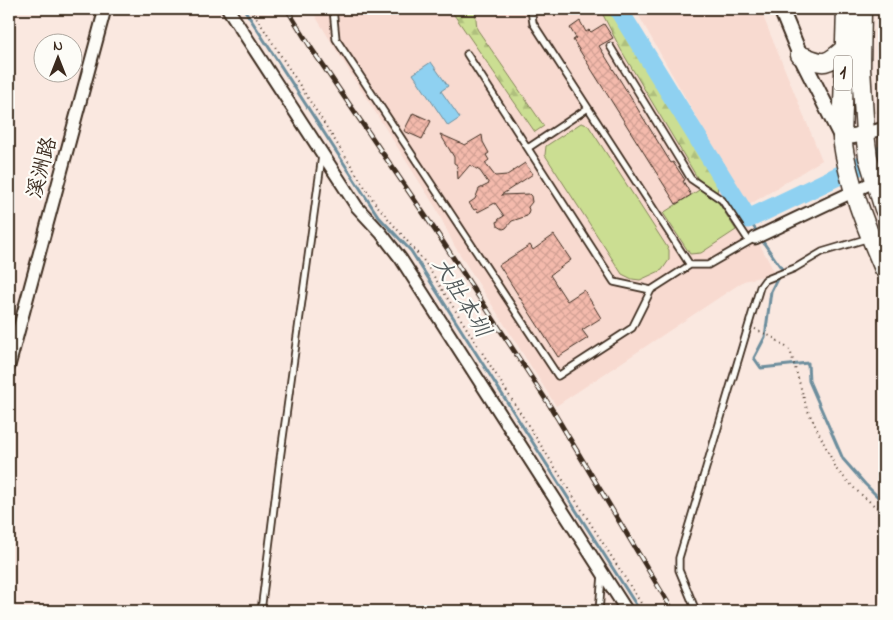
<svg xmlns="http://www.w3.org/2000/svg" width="893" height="620" viewBox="0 0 893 620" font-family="'Indie Flower','LXGW WenKai TC',sans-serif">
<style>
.built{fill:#f8dad0}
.forest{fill:url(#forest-firs);stroke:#838458}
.garden{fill:#cbde92;stroke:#838458}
.water{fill:#8fd1f1;stroke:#6d8e9d}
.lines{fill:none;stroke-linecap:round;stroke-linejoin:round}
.stream{stroke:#6d8e9d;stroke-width:3}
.river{stroke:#8fd1f1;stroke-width:19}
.building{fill:url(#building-cross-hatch);stroke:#3b2a1e}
.service-casing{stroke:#3b2a1e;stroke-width:9}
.minor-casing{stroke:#3b2a1e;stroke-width:15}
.tertiary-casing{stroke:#3b2a1e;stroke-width:18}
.primary-casing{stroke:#3b2a1e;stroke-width:21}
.path{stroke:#3b2a1e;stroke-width:2;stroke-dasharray:1 4;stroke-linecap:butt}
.service{stroke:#fdfcf7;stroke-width:5.5}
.minor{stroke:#fdfcf7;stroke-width:11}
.tertiary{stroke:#fdfcf7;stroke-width:14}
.primary{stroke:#fdfcf7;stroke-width:18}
.rail-casing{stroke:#3b2a1e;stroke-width:5}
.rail{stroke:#fdfcf7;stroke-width:3;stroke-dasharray:9;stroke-linecap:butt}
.labels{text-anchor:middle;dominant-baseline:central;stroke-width:4.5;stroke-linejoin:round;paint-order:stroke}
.shield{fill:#fdfcf7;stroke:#75695f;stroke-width:1}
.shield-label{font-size:20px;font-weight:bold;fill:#3b2a1e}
.street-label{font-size:21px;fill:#3b2a1e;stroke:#fdfcf7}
.water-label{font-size:22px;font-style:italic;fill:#545c5d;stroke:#fdfcf7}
</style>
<defs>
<pattern id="forest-firs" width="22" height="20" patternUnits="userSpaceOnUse" patternTransform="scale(1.25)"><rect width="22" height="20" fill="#cbde92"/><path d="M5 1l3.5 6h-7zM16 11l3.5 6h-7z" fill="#afbf7d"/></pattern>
<pattern id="building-cross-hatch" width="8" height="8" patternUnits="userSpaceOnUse" patternTransform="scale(1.25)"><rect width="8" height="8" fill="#f4baac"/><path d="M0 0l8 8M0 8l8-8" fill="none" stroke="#d2a094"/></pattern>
</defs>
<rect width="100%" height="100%" fill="#fae8e0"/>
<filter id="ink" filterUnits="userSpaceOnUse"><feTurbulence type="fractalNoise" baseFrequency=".02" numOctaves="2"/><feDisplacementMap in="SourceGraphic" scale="10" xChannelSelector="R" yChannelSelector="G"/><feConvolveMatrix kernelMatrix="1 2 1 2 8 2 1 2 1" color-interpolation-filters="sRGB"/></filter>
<g filter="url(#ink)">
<path class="built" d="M311,9h298l151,236 15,28 -31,8 -188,125 -102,-161 -18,-37 -85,-134z
M635,9h125l62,151 -73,45 -13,-18z"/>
<path class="forest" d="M450,9h25l2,20 67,97 -9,6z
M600,9h19l101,160 -3,24 -19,-14 -77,-129z"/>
<path class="garden" d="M581,123l7,2 81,125v10l-7,10 -22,10 -8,-1 -10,-5 -77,-119 1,-9z
M707,185l29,45 -35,23 -11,1 -27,-41z"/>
<path class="water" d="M431,62l17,24 -7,5 19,27 -12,8 -35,-52z"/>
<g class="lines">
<path class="stream" d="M244,9l134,207 33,35 229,360
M748,219l10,14
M761,239l21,30 -11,22 -6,46 -11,21 7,10 47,-5 1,18 34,78 22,25 19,19"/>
<path class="river" d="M618,9l130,210 136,-65"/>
</g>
<path class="building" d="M580,21l6,11 3,-2 2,2 13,-8 9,14 -14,8 72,117 2,-1 12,18 -2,1 8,14 -15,9 -103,-164 3,-2 -6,-10z
M413,113l18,8 -9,18 -18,-8z
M440,134l25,11 17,-10 1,7 6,11 -3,2 3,5 -4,3 10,13 12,-1 18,-12 8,11 -32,21 28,-1 2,2 1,6 -4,5 1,3 -2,6 -15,5 -6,7 -3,1 -5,-3 -1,-4 2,-3 5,-3 -9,-13 -17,9 -2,-3 -2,1 -5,-7 6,-4 4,-10 10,-5 -9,-13 -10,-6 -12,14 -1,-14 -3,-2v-6z
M554,235l17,25 -21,15 17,26 17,-11 17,28 -19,12 6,8 -30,19 -59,-92 31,-20 3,5z"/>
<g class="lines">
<g class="service-casing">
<path id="service" d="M333,9l3,30 222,337 74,-48 19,-38
M531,9l2,14 157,242
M610,46l81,133 31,21 27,41
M467,54l147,228 37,8 39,-25h18l47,-27
M528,148l60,-40
M261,611l19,-152 42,-303
M599,611l3,-36
M696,611l-17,-41v-12l81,-271 5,-7 30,-12 27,-16 47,-14"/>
</g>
<g class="minor-casing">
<path id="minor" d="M228,9l129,198 24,26 20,26 226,352
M865,134l19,-6
M755,238l129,-61
M9,366l96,-357"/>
</g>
<g class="tertiary-casing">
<path id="tertiary" d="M781,9l19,46 42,83 23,-4"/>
</g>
<g class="primary-casing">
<path id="primary" d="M846,9l-4,129c6,46 24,89 42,131
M862,9l-1,59 4,66 3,23 16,52
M800,55c24,9 24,12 44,-6"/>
</g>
<path class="path" d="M251,9l124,194 49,58 222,350
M755,329l19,9 16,12 17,59 30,61 19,20 28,24"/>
<use href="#service" class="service"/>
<use href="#minor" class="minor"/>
<use href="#tertiary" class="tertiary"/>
<use href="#primary" class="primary"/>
<g class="rail-casing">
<path id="rail" d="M287,9l26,42 126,185 111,170 123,205"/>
</g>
<use href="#rail" class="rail"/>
</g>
</g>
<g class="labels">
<rect class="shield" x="834" y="55.5" width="18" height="35" rx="4"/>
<g class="shield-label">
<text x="843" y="73">1</text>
</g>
<g class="street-label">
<text transform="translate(43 168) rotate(-75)">溪洲路</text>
</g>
<g class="water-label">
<text transform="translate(460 298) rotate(58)">大肚本圳</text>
</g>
</g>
<rect width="893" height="620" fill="none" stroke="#fdfcf7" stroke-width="30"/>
<rect x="15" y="15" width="863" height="590" fill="none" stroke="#3b2a1e" stroke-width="2" filter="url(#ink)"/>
<g transform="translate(58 58)"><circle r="24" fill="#fdfcf7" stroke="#afa8a0"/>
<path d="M0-4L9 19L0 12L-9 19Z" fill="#3b2a1e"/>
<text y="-8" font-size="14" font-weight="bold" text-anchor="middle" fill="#3b2a1e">N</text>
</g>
</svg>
